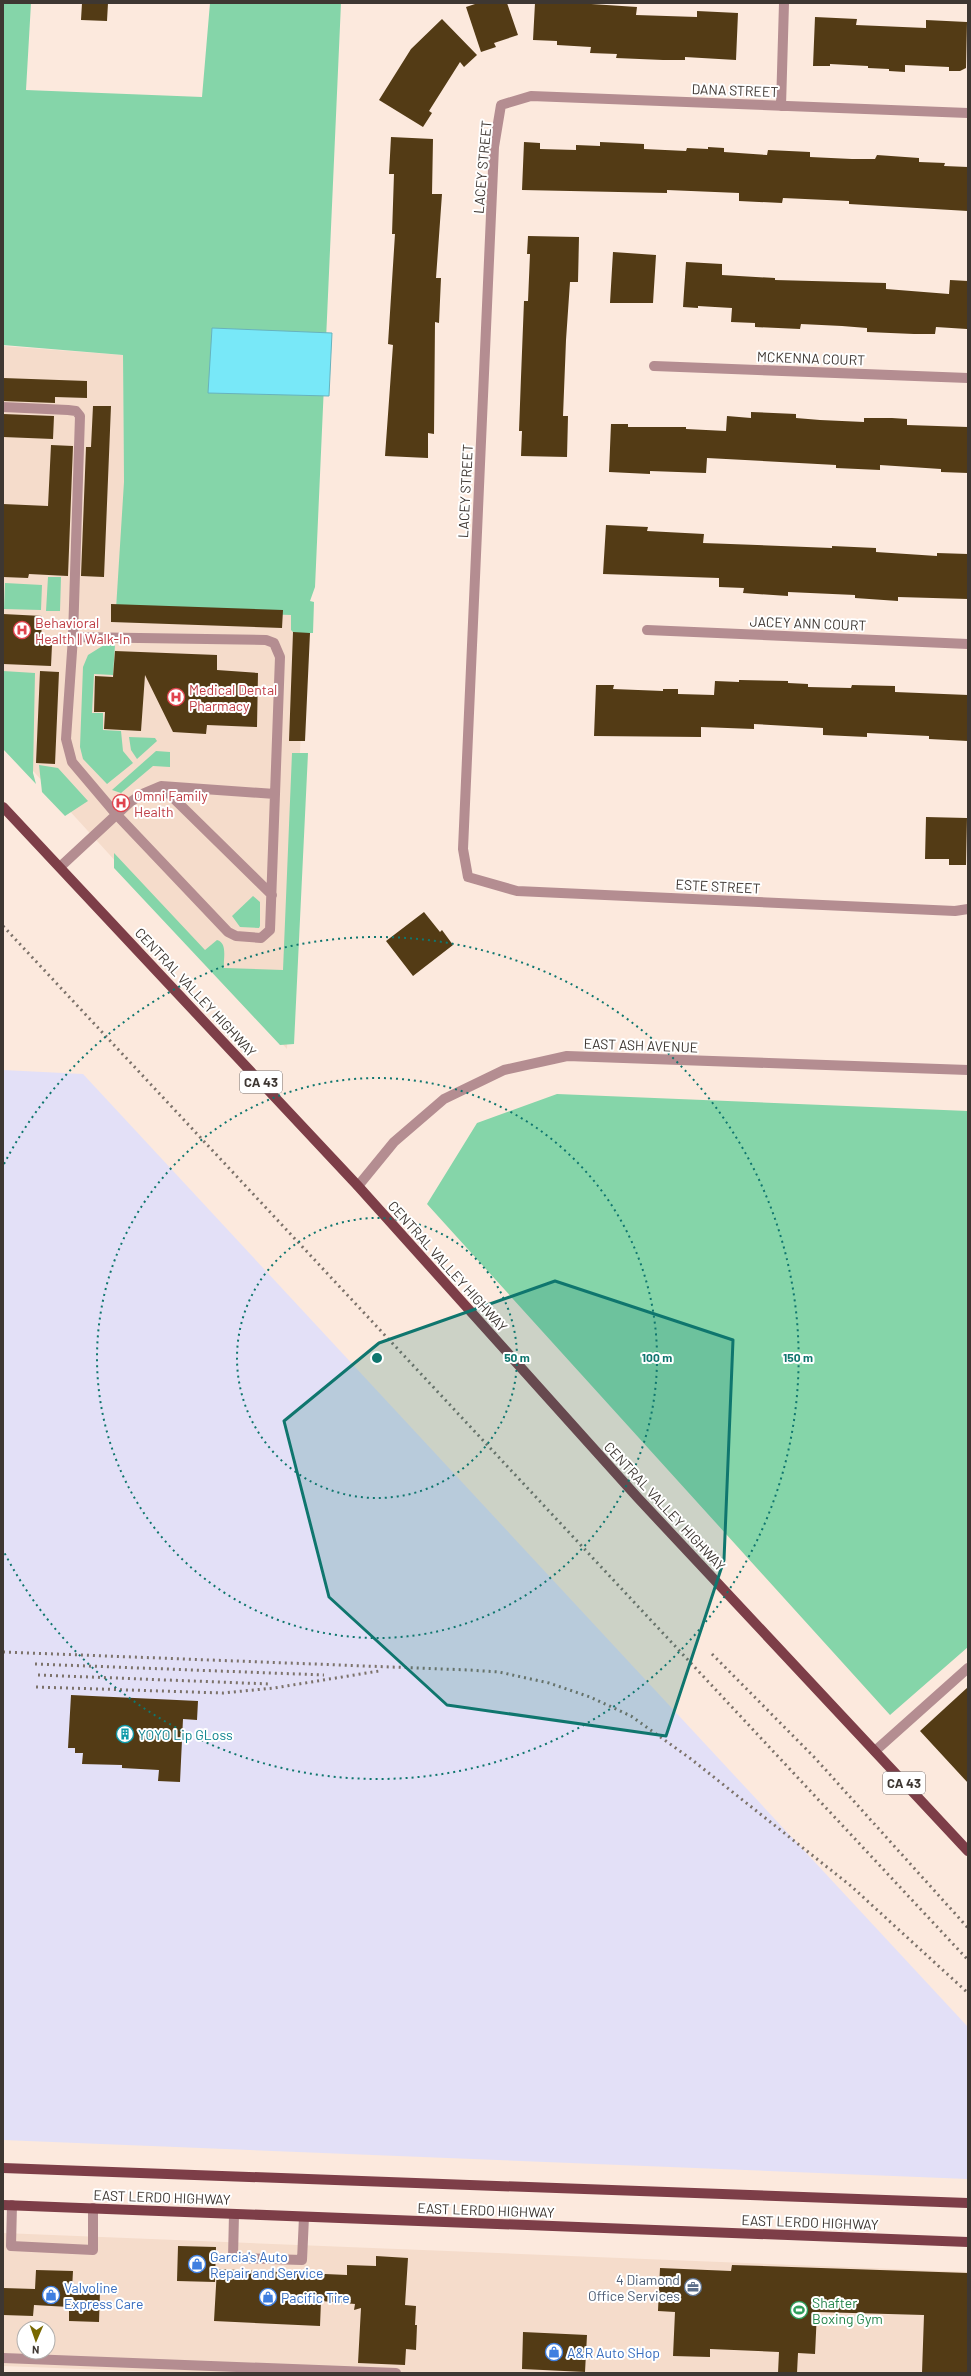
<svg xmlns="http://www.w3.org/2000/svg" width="971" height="2376" viewBox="0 0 971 2376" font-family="Barlow,sans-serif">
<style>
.built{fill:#f5dccb;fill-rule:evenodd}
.industrial{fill:#e3e0f7}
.green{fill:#85d5a9}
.water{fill:#78e8f8;stroke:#67b3bd}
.building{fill:#533b15}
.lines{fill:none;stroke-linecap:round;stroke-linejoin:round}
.minor{stroke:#b48d91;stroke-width:10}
.major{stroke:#7d3e48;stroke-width:10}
.rail{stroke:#7c726a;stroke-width:3;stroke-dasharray:2 4;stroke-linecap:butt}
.marked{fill:#0f766e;fill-opacity:0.2;stroke:#0f766e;stroke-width:3;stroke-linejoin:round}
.ring{fill:none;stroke:#0f766e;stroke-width:2;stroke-dasharray:2 4}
.labels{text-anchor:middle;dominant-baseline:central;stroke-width:4;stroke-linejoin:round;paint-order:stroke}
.shield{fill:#fff;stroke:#787370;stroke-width:1}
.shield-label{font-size:13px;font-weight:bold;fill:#3e3732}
.street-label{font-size:14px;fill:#3e3732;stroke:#fff}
.health-label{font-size:14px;fill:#be3a42;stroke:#fff;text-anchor:start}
.culture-label{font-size:14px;fill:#0d838f;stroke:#fff;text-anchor:start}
.shop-label{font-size:14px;fill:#366cbe;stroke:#fff;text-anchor:start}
.service-label{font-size:14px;fill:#4e5e75;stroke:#fff;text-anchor:end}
.leisure-label{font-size:14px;fill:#27864d;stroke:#fff;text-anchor:start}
.centre{fill:#0f766e;stroke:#fff;stroke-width:2}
.ring-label{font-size:12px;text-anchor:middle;font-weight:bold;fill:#0f766e;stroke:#fff;stroke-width:4;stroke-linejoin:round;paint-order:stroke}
</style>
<rect width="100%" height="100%" fill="#fce9dd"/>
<path class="built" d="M3,346l120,9 1,127 182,134 -19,433 -284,-311z
M3,2233l965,39v101h-781l-184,-7zM24,2328h24v24h-24z"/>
<path class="industrial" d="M3,1070l80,4 885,953v152l-965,-39z"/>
<path class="green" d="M3,3h28l-5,87 176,7 8,-94h131l-26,584 -5,14 4,1 -1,31h-19l-3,-3v-15l-175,-6 8,-127 -1,-127 -120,-10z
M48,577h13l-1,34h-14z
M5,583l37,2 -1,25 -37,-1z
M104,645h11l-2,30 -19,-1 -2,39h11v17l18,1 2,20 10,12 -26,21 -24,-25 -3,-12 3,-80 5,-12z
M3,671l32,2 -2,100 3,11 -33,-35z
M129,737l26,1 2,3 -20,18 -6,-9z
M156,751l14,1v15l-17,-1 -32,27 -9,-3z
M292,753h16l-14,291 -14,1 -166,-177v-15l91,97 12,-10c11,3 6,19 7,28l59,2z
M39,765l19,3 30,33 -23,15 -23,-24z
M253,896l7,6v24l-1,2 -19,-1 -8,-11z
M557,1094l411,17v536l-78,68 -463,-511 50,-81z"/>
<path class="water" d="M212,328l120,5 -3,63 -121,-3z"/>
<path class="building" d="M82,3h26l-1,18 -26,-1z
M478,3h29l11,32 -24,8 2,4 -15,5 -15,-45z
M535,3h41l61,4 -1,8 61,2v-6l41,2 -2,47 -51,-3v3h-22l-47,-2 1,-4 -27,-1 1,-6 -34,-2v-4l-24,-1z
M815,17l42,2 -1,6 70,3v-8l41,2 -1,46 -6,3h-11v-4l-44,-2v7l-16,-1v-2l-21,-1v-2l-38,-2v2h-17z
M442,19l35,36 -13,12 -4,-5 -31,49 3,2 -9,14 -44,-27 32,-51z
M391,137l42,2 -1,55h10l-6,84h5l-2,45 -4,-1 -1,112 -6,-1v25l-43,-2 8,-111 -5,-1 7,-110h-3l2,-60h-5z
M524,142l16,1v6l36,1v-5l24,1v-4l44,2v5l42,2 1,-3 21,1v-2l16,1v4l43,3 1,-5 42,2v5l42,2h23l2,-4 42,3v4l26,1 -1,3 24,1v44l-119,-7v-3l-66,-3 -1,5 -43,-2v-8l-72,-3v3l-145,-3z
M528,236l51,1 -1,45h-8l-4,58 -3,76h5l-1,41 -46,-1 1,-25h-3l2,-54 3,-76h4l2,-47h-3z
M613,252l43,3 -3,48h-43z
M686,262l36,2v11l53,3v2l111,3v6l63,5 1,-14 18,1v45l-1,3 -31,-2 -1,7h-21l-47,-2v-4l-25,-2 -41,-2 -1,5 -45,-2v-4l-24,-1 1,-14 -34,-2v2l-15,-1z
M3,378l84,3v17l-32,-1v6l-52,-2z
M93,406h18l-7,171 -23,-1 5,-129h5z
M751,412l45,2v4l24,2 44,2v-4h28l15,1v6l61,2v46l-27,-1v-3l-61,-4v5l-44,-2v-3l-129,-7 -1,15 -56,-2v3l-41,-2 2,-48h17v3h58v2l40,2 1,-15 24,2z
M3,414l51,2 -1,23 -50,-2z
M51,445l22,1 -5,130 -39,-2 -1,4 -25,-1v-73l45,2z
M606,525l42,2 -1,4 57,3 -1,9 129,5v-2l44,2v4l61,4v-3l31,1v45l-70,-2v4l-43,-3v-3l-67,-3v4l-45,-3 1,-5 -25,-1v-9l-116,-4z
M111,604l172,6 -1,18 -171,-6z
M3,614l39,2 -1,29h11l-1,21 -48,-2z
M293,632l17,1 -5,108h-16z
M115,651l102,4v15l41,3 -1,54 -50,-2 -1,9 -33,-2 -28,-57 -4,56 -37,-2 1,-17h-11l1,-36 18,1z
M40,671l19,1 -4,92 -19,-1z
M739,680l49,1v2l20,1v3l43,1 1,-3 43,1v6l73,3v46l-39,-2v-3l-62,-3v4l-44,-2v-7l-69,-4v5l-53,-2v10l-107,-1 2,-51h18l-1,4 50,2v-2h15v5l36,1 1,-14 24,1z
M926,817l41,1 -1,47h-17v-6h-24z
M424,912l16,20 2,-2 11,15 -40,31 -27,-35z
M968,1687v96l-48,-52z
M71,1695l127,6 -1,19 -14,-1 -3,63 -22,-1 1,-11 -37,-2v-3l-40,-1 1,-11h-8v-5h-7z
M178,2246l38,1 -1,35 -38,-1z
M376,2256l32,2 -3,47 11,1 -1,19h2l-1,25 -10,-1 -1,16 -47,-2 3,-55 -7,2 1,-6 -34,-3 -1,25 -106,-5 3,-52 130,6v-10l29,1z
M732,2265l236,8v100h-46l2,-58 -107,-3 -2,42 -17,-1 -1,20h-19l1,-21 -69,-3v8l-37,-1 2,-44 -17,-1 2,-43 71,3z
M36,2270l37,1 -1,19 28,1 -1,31 -30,-1v-14l-35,-2 -1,11 -30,-1v-27l32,1z
M523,2332l64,3 -2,37 -63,-3z"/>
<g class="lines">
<path class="minor" d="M781,106l3,-103
M968,113l-437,-17 -30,9 -7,42 -31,702 5,28 49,14 438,20 13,-2
M654,366l314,12
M3,407l65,3 8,1 4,5 -7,221 193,3 8,3 6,14 -5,137 -114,-8 -19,8 -13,9 -69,64
M647,630l321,14
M73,637l-7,102 6,23 44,52 112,118 8,4 25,2 9,-8 5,-136
M161,786l111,109
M358,1186l36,-44 50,-43 60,-29 63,-14 401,14
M875,1751l93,-83
M12,2205l-1,41 82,4v-42
M234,2214l-1,44 69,2 2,-43
M3,2358l393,15"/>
<path class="major" d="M3,807l355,379 280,312 330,353
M3,2168l965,35
M3,2205l965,37"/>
<path class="rail" d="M3,926l965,1034
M3,1652l466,18 30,2 50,11 41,14 41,19 60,43 160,127 117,107
M712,1654l103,104 153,170
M35,1664l289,11
M38,1675l232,9
M36,1687l187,6 51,-5 105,-17"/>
</g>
<path class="marked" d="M555,1281l178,59 -9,220 -58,176 -219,-31 -118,-108 -45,-176 95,-78z"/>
<g class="ring">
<circle cx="377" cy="1358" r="140"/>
<circle cx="377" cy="1358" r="280"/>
<path d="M4 1164A421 421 0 1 1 4 1552"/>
</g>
<defs>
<g id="hospital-ring" transform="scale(0.9)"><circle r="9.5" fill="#fff" stroke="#e0444e" stroke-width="1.5"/><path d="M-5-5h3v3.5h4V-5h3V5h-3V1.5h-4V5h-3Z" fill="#e0444e"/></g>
<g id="building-ring" transform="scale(0.9)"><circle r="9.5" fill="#fff" stroke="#0f9aa8" stroke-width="1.5"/><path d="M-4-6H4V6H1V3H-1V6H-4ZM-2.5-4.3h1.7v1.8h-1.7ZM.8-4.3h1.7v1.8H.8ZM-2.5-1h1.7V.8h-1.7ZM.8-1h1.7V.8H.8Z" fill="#0f9aa8"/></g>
<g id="shop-ring" transform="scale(0.9)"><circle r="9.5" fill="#fff" stroke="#3f7fe0" stroke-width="1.5"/><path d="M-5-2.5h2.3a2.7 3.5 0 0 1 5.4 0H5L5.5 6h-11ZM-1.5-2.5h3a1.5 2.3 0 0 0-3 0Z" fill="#3f7fe0"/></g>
<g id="office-ring" transform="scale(0.9)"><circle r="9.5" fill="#fff" stroke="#5c6f8a" stroke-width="1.5"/><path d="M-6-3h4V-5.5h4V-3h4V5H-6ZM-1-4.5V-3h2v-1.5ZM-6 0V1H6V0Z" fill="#5c6f8a"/></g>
<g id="stadium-ring" transform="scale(0.9)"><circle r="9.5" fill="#fff" stroke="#2e9e5b" stroke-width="1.5"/><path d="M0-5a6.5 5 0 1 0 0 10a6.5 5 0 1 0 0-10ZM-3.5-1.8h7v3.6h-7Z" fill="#2e9e5b"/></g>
</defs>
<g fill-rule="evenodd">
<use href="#hospital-ring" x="22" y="630"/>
<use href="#hospital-ring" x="176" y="697"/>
<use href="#hospital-ring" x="121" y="803"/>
<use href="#building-ring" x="125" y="1734"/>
<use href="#shop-ring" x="197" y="2264"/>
<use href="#office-ring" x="693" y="2287"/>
<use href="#shop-ring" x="51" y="2295"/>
<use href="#shop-ring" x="268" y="2297"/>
<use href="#stadium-ring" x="799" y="2310"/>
<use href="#shop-ring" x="554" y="2352"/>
</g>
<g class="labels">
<g class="shield">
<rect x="240" y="1071" width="42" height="22" rx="3"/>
<rect x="883" y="1772" width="42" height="22" rx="3"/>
</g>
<g class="shield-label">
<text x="261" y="1082">CA 43</text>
<text x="904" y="1783">CA 43</text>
</g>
<g class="street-label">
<text transform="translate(735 90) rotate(2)">DANA STREET</text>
<text transform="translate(482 167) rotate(-85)">LACEY STREET</text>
<text transform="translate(811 358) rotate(2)">MCKENNA COURT</text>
<text transform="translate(465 491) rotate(-87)">LACEY STREET</text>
<text transform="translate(808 623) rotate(2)">JACEY ANN COURT</text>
<text transform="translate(718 886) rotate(3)">ESTE STREET</text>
<text transform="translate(196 992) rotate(47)">CENTRAL VALLEY HIGHWAY</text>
<text transform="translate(641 1045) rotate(2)">EAST ASH AVENUE</text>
<text transform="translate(448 1266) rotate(48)">CENTRAL VALLEY HIGHWAY</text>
<text transform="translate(665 1506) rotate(47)">CENTRAL VALLEY HIGHWAY</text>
<text transform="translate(162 2197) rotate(2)">EAST LERDO HIGHWAY</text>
<text transform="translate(486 2210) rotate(2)">EAST LERDO HIGHWAY</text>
<text transform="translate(810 2222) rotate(2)">EAST LERDO HIGHWAY</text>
</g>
<g class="health-label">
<text x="35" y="622">Behavioral<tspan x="35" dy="16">Health || Walk-In</tspan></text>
<text x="189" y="689">Medical Dental<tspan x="189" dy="16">Pharmacy</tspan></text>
<text x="134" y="795">Omni Family<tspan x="134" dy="16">Health</tspan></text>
</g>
<g class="culture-label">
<text x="138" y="1734">YOYO Lip GLoss</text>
</g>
<g class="shop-label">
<text x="210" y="2256">Garcia's Auto<tspan x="210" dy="16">Repair and Service</tspan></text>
<text x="64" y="2287">Valvoline<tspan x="64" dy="16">Express Care</tspan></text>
<text x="281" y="2297">Pacific Tire</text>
<text x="567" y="2352">A&amp;R Auto SHop</text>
</g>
<g class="service-label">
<text x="680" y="2279">4 Diamond<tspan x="680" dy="16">Office Services</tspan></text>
</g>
<g class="leisure-label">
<text x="812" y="2302">Shafter<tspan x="812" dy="16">Boxing Gym</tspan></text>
</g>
</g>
<circle cx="377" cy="1358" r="6" class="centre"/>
<g class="ring-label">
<text x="517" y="1362">50 m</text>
<text x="657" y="1362">100 m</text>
<text x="798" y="1362">150 m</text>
</g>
<rect width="971" height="2376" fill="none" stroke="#3e3732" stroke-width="8"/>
<g transform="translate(36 2340) rotate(182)"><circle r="19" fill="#ffffff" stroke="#b2afad"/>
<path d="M0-3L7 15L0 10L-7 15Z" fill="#786800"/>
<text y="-6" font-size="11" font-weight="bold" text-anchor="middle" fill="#3e3732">N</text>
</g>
</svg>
